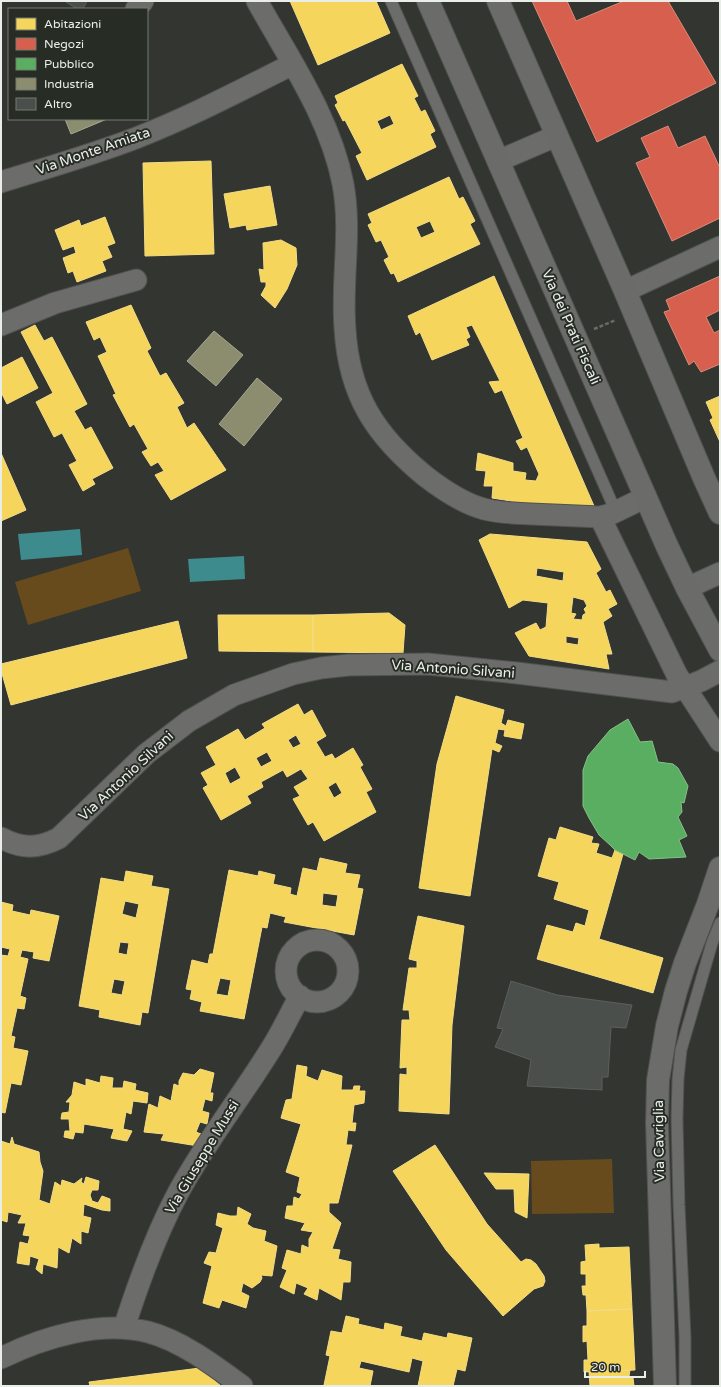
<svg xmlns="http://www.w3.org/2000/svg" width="721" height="1387" viewBox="0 0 721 1387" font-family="'Varela Round',sans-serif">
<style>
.green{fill:#684b1d}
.water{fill:#3d8b8d}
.homes{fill:#f6d55c;stroke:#f2dc86;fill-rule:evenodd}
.shops{fill:#d6604d;stroke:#dc8b7c}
.public{fill:#5aae61;stroke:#85c18a}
.industry{fill:#8c8c6e;stroke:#a8a993}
.building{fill:#4b4f4b;stroke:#5c5f5d}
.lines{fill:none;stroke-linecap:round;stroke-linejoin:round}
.service-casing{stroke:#4f524e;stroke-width:13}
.minor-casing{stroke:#4f524e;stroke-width:23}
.tertiary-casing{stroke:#4f524e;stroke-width:24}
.primary-casing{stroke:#4f524e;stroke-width:24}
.path{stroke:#696a67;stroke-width:2.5;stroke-dasharray:4 2;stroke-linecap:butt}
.service{stroke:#6c6c6a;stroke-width:11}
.minor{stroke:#6c6c6a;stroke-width:21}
.tertiary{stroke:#6c6c6a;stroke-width:22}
.primary{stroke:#6b6c69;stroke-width:22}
.labels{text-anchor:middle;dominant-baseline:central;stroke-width:4;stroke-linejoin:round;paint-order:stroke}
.street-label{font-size:14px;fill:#eaeee9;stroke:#272c25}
</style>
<rect width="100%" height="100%" fill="#323530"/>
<path class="green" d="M128,548l13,43 -113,34 -13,-43z
M612,1159l2,54 -82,1 -1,-53z"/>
<path class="water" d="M80,529l2,26 -61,5 -3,-26z
M244,556l1,23 -55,3 -2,-23z"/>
<path class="homes" d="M290,1h86l14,32 -72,32z
M402,64l16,32 -4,2 7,14 4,-2 10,21 -5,3 6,13 -69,33 -11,-24 6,-3 -17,-33 -2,1 -8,-16 3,-2 -3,-7zM390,115l4,9 -13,6 -4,-9z
M211,161l3,93 -69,2 -2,-93z
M449,177l10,22 4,-2 12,24 -5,3 10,20 -82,38 -4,-9 -3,1 -7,-14 5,-3 -8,-17 -5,2 -8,-17 4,-2 -4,-9zM430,221l5,11 -14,6 -5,-11z
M270,186l7,39 -30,5 -1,-5 -16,3 -6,-34z
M105,217l10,26 -8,3 5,11 -10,4 4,10 -29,11 -4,-11 -5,2 -5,-15 13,-5 -2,-7 -11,4 -8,-20 24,-10 2,6z
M281,240l15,8 1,17 -10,24 -12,19 -14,-13 5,-9v-4h-5l-2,-13 5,1 -1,-27z
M494,276l100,230 -84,-1 1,-4 -19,-3 1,-12h-9l2,-15 -10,-1 2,-17 35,10v8l13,2 -1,7 11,1 3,-7 -12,-27 -6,3 -5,-9 7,-3 -21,-48 -7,3 -6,-11 11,-1 -28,-56 -6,2 4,10 -4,2 3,6 -37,15 -12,-28 -4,3 -8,-19z
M131,305l20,43 -4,3 13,25 6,-3 18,30 -7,4 10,21 7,-5 32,47 -55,30 -16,-25 9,-4 -6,-9 -7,4 -9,-14 6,-3 -14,-25 -4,3 -17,-32 3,-1 -18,-38 9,-4 -7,-15 -6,3 -8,-18z
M35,325l9,16 8,-4 35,67 -13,7 11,19 6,-3 22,41 -21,11 3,5 -12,7 -14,-26 8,-4 -15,-28 -8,4 -18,-35 17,-9 -32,-61z
M22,357l16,31 -31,16 -6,-12v-24z
M720,396v46l-10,-22 3,-2 -7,-16z
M1,453l25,57 -25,11z
M490,534l97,8 14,27 -5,4 10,19 4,-2 7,14 -9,5 4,7 -9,6 9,32h-6l3,15 -80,-13 -14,-23 21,-10 4,7 6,-3 2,-24 -25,-3 -14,8 -30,-68zM537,568l27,4 -1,9 -27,-5zM573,597l11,3 3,6 -3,3 2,4 -3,2 -1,5 -9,-1 3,-5 -5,-1zM566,636l13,2 -1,7 -12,-2z
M389,613l16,12 -2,28 -90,-1v-37z
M218,615h95v37l-94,-1z
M178,621l9,37 -176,47 -10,-35v-6z
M456,696l48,14 -3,13 5,3 2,-6 16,4 -3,15 -17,-3 1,-6 -7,-1 -3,14 7,3 -3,6 -7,-3 -22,147 -51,-8 18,-124z
M298,704l6,11 8,-5 14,26 -10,6 9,15 7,-3 3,5 18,-11 10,17 -3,2 12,22 -6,3 10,20 -52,29 -11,-19 -5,3 -15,-26 7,-3 -6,-9 14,-8 -7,-10 -14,8 -4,-7 -22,12 2,5 -16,9 4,7 -30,17 -18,-32 5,-3 -7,-12 15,-8 -10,-18 32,-18 7,11 20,-12 -3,-4zM296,735l5,9 -8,4 -5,-8zM267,752l5,9 -11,6 -5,-9zM235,767l6,11 -11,6 -5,-11zM336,782l6,11 -8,5 -6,-11z
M560,827l33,10 -2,6 8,1 -3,9 16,5 3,-8 8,4 -24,85 64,19 -10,35 -116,-34 10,-34 26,7 3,-9 9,3 4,-16 -35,-11 5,-17 -21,-6 11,-38 7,2z
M320,858l27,6 -2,9 15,2 -3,13 6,1 -9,46 -70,-13 2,-5 -16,-4 -3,15 -5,-1 -18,92 -44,-8 2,-9 -12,-3 2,-9 -6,-1 6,-29 16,4 2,-10h3l16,-84 29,6 1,-5 16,4 -2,9 18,4 -1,6 7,2 6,-28 14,3zM323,893l15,2 -2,12 -14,-2zM220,978l11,2 -3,16 -12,-2z
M126,871l27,5 -2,10 18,3 -21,124 -6,-1 -2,13 -41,-8 1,-7 -21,-4 22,-128 23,4zM125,901l14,3 -3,14 -14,-4zM120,942l9,1 -2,12 -9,-2zM114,979l11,2 -3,14 -11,-2z
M1,902l12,3 -1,6 18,4 1,-5 28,6 -10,45 -16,-3 1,-6 -12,-2 -2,7 8,2 -8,37 6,2 -2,11 -7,-1 -6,28 4,1 -2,11 15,3 -7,34 -10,-2 -6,30 -4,-1v-157l7,1 2,-7 -9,-2z
M418,916l46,10 -12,99 -3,89 -50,-3 1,-37 7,1v-8l-7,1 2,-48h8l-1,-10h-6l6,-42h8v-7l-8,-2z
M297,1065l10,2 -1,9 12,5 4,-11 20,6 -1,14h12l1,-4h6l-1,5h6l-1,12 -10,2 -2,18h4l-1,8 -7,-1 -2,15h6l-14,58h-9v9l12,11 -9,26 8,1 -2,9 13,3 -1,20h-7l-2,18 -22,-12 -2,12 -13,-6 4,-6 -12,-5 -2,11 -14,-7 7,-17 -5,-2 5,-18 14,4 1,-9 7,3v-9l4,-7 -12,-2 4,-7 -20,-5 2,-12h6l1,-9 5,2 3,-5 -5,-2 3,-15 -14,-5 15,-48 -20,-6 5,-18 6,-1z
M200,1069l14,4 -4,20h3l-1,8 -7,-2 -3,12 7,2 -2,11 -7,-2 -4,10 5,2 -3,12 -37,-6 3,-6 -20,-2 5,-28 9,4 2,-12 11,5 3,-17 5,2v-5l4,-8 11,2z
M101,1076l12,2 -1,10h11l1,-7 12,3 -1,6 13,3 -1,10 -14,-2 -2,13 -5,-2 -3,17 9,2 -5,10 -16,-3 3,-9 -30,-5 -1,9 -8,-1 -2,7 -9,-2 1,-6h5l-1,-12h-8l1,-6 7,-1 1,-10h-4l6,-7 2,-13 12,4v-7l14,4z
M12,1137l2,7 25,8 1,10 3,9 -4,29 11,4 5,-22 6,4 1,-6 12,4 8,-6 -1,4 3,2 2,-7 13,4 -1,9h-6l-2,5 2,6 6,2 4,-7 8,3v12l-8,-1 -18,-6 -1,12 8,2 -3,15 -7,-2v13l-9,-6 -3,15 -11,-6 -1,21 -14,-4 -1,10 -6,-5 3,-10 -9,-3 -1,9 -12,-2 3,-21 8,2 2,-8 -7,-1 3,-12h-8l4,-8 -14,-3 -1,10 -6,-2v-79l9,3z
M435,1145l52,79 34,38 5,-3 5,1 5,4 8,12 1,5 -2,5 -9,3 -31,27 -57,-66 -53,-79z
M484,1173l45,1 -2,44 -12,-6 -1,-23h-18z
M238,1207l13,7 -4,10 6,4 13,3 -2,10 13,5 -5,30 -11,-1 1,3 -2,4 -8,6 -9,-5 -2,9 8,4 -3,12 -24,-8 -3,8 -16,-5 9,-37 -8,-3 5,-11 7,1 7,-25 -7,-3 2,-12 12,3h7z
M599,1244v4l30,-1 3,62 -45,2 -1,-16h-3l-1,-9h4v-12h-5v-12l5,-1 -1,-16z
M632,1309l3,61 -51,2v-12h4l-1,-19 -4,1v-16h4v-15z
M346,1316l13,3 -1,5 26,6 1,-7 17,4 -2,9 22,5 2,-8 23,5 1,-5 24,5 -7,33 -8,-2 -4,17h-35l5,-25 -11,-3 -3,14 -48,-11 -2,7 14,3 -3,15h-41l-5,-1 6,-29 -4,-1 5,-24 11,2z
M200,1368l21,18h-131l-1,-4z
M630,1370l-1,6 4,2 1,8h-44l-1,-14z"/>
<path class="shops" d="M532,1h35l9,20 48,-20h44l48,82 -119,59z
M668,126l10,22 27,-12 15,32v50l-48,23 -36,-78 14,-6 -9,-19z
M720,276v34l-14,7 8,16 6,-3v34l-19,8 -7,-11 -5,4 -25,-53 6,-2 -4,-10z"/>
<path class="public" d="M628,719l12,23 12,-1 6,21 15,2 5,4 10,18 -4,17 -3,-1 1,10 -4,5 9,19 -8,4 7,17 -37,2 -10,-7 -4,8 -20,-10 -5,-5 -11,-10 -10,-17 -6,-12v-36l5,-14 22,-26z"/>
<path class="industry" d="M65,119h42l-36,15z
M214,331l29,24 -27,31 -29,-25z
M257,378l25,21 -38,47 -25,-22z"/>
<path class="building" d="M67,1h20l-4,8h-6l-11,-7z
M511,981l46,14 75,10 -6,23 -15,-1 -3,50h-6v13l-75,-4 4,-26 -36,-13 8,-18 -6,-1z"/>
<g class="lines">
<g class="service-casing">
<path id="service" d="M391,1l225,511
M685,1386v-49l-6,-132 -2,-86 1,-40 3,-29 31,-107 8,-20"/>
</g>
<g class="minor-casing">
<path id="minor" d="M257,1c32,58 73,116 86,183 9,48 -2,96 2,145 4,66 30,106 80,147 18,14 37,27 59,33 15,4 30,4 46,5 23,1 47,2 70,3l11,-3 35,-17
M136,9l7,-8
M498,161l58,-25
M1,182c45,-14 91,-27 135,-44 54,-21 105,-48 157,-74
M625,291l95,-44
M1,325l54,-22 81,-23
M600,517l77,158 43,66
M687,588l33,-15
M1,838c21,11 37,11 58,0l87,-84 43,-33 45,-26 59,-21 28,-6 28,-3 79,-1 89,9 155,19 29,-11 19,-10
M286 971a31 31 0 1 1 62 0a31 31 0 1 1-62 0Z
M124,1328c15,-47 31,-92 54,-135 28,-52 65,-98 96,-149 9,-15 17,-32 26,-48
M1,1358c43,-21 99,-38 147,-26 32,8 67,34 94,54"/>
</g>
<g class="tertiary-casing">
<path id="tertiary" d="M665,1386l-8,-263 1,-43 9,-54 9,-35 9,-28 23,-59 12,-36"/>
</g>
<g class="primary-casing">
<path id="primary" d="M428,1l239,545 20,42 33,62
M498,1l127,290 79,187 16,35"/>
</g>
<path class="path" d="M594,329l22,-9"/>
<use href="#service" class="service"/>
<use href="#minor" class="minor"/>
<use href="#tertiary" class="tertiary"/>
<use href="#primary" class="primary"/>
</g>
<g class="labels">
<g class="street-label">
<text transform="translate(93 151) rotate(-19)">Via Monte Amiata</text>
<text transform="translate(571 327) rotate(66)">Via dei Prati Fiscali</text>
<text transform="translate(453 669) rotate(4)">Via Antonio Silvani</text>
<text transform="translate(126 776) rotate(-43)">Via Antonio Silvani</text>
<text transform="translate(659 1141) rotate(-91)">Via Cavriglia</text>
<text transform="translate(202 1157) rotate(-59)">Via Giuseppe Mussi</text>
</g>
</g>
<rect width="721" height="1387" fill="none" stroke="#eaeee9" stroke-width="4"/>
<rect x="8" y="8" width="140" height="112" fill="#272c25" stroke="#757a73"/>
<rect x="16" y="18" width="20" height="12" fill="#f6d55c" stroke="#757a73"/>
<text x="44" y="28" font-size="12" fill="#eaeee9">Abitazioni</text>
<rect x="16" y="38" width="20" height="12" fill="#d6604d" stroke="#757a73"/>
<text x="44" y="48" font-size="12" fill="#eaeee9">Negozi</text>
<rect x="16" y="58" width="20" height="12" fill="#5aae61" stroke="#757a73"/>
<text x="44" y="68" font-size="12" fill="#eaeee9">Pubblico</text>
<rect x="16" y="78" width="20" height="12" fill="#8c8c6e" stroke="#757a73"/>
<text x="44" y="88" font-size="12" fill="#eaeee9">Industria</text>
<rect x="16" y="98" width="20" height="12" fill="#4b4f4b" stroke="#757a73"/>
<text x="44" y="108" font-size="12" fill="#eaeee9">Altro</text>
<path d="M585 1371v6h60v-6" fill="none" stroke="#eaeee9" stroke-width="2"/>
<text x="591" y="1371" font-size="12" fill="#eaeee9" stroke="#272c25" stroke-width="3" paint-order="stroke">20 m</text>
</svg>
